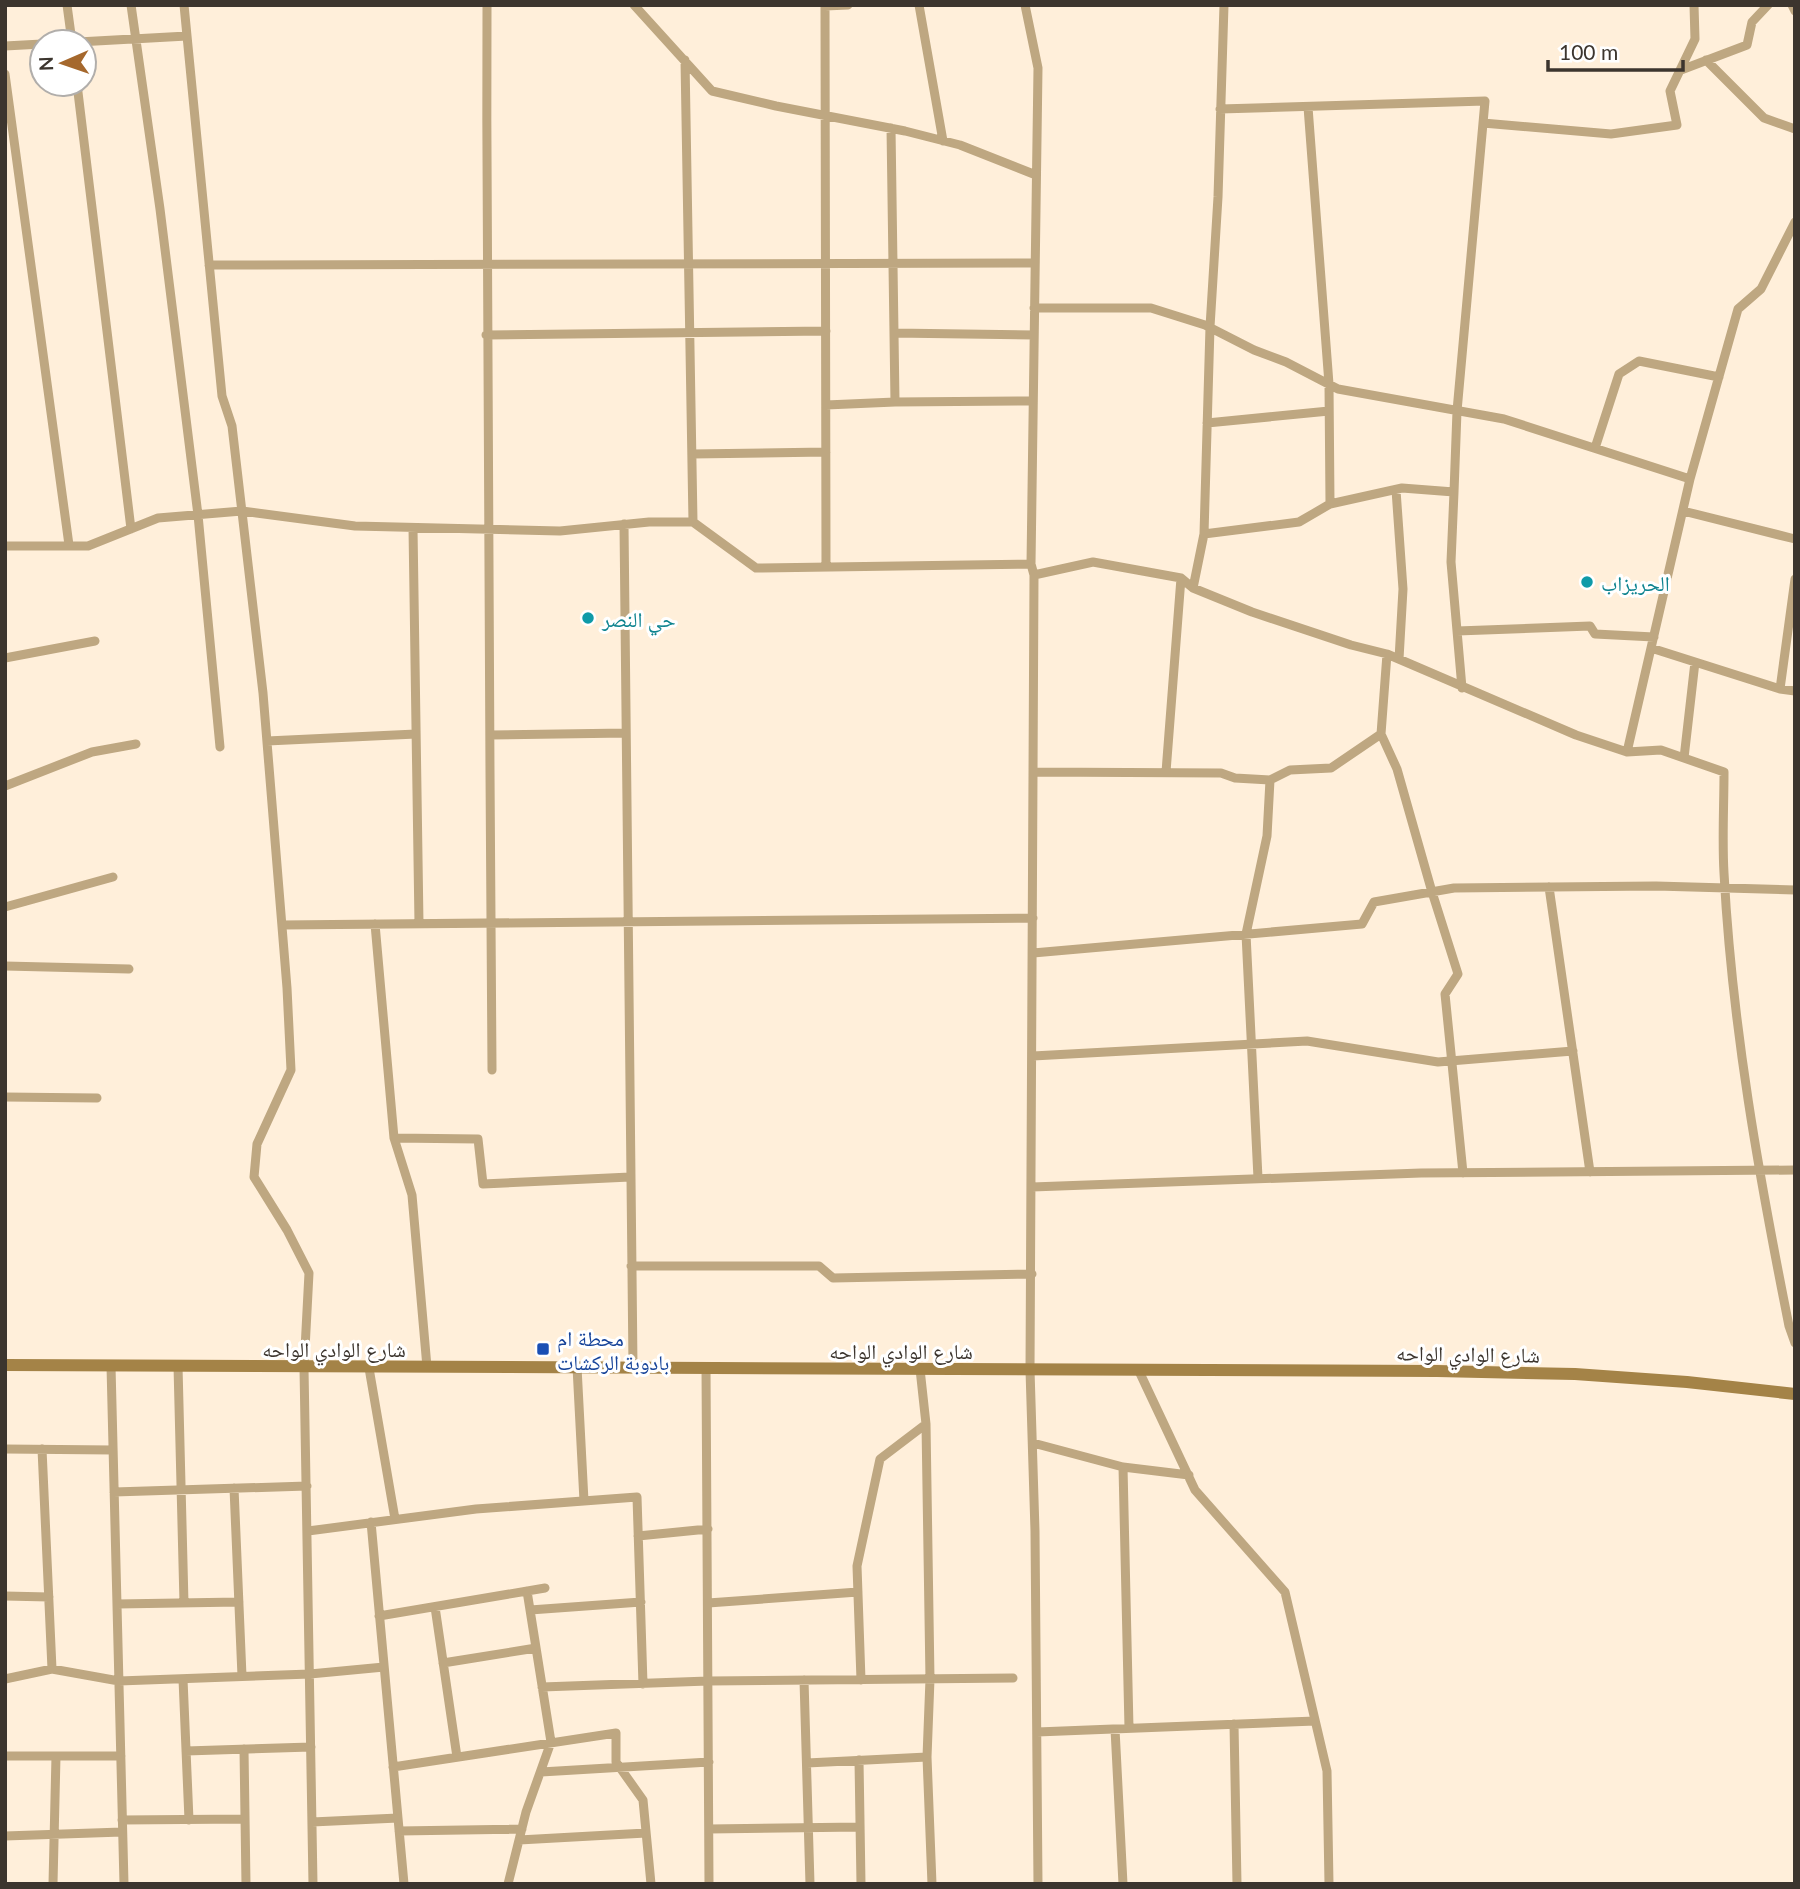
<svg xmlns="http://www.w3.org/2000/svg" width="1800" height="1889" viewBox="0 0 1800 1889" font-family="Lato,'Noto Naskh Arabic',sans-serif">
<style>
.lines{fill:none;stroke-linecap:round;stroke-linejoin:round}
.minor{stroke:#bea781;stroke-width:9}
.secondary{stroke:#a48347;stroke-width:12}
.culture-dot{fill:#0f9aa8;stroke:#fff;stroke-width:2.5}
.transit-dot{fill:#1a4fb4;stroke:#fff;stroke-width:2.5}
.labels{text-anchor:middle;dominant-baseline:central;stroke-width:6;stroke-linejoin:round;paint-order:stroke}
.culture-label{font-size:21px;fill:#0d838f;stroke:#fff;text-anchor:start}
.transit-label{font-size:21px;fill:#164399;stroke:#fff;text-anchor:start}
.street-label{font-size:21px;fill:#3c352e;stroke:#fff}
</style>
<rect width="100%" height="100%" fill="#ffefda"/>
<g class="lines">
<path class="minor" d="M67,5l5,37
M131,5l29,204 38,306 22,232
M184,5l38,391 10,30 31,267 24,295 4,82 -34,74 -3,33 33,53 22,43 -5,95 9,516
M487,5c-1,355 3,710 5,1065
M634,5l78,86 64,15 129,25 55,14 76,30
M825,5l1,562
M919,5l24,136
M1025,5l13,63 -7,496 3,11 -4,795 5,161 3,353
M1792,5l3,6
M825,6l23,-1
M78,42l109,-6
M5,46l37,-2
M685,60l8,462
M1706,60l58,58 31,11
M1681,70l66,-25 5,-23 16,-17
M5,74l64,471
M77,84l54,445
M1220,109l265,-8 -28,310 -3,81 -3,70 11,126
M1483,123l128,11 66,-9 -7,-34 25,-52 -1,-34
M891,128l4,274
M209,265l826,-2
M1034,308h117l54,17 49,25 32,12 52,27 166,30 186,60
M894,333l140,2
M486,335l340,-4
M826,405l69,-3 138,-1
M1207,423l122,-12
M1595,448l24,-74 20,-13 80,16
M692,454l134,-2
M1396,490l7,99 -4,70
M1330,504l72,-16 52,4
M1683,511l112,28
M624,524l9,842
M413,528l6,396
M1204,534l95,-12 31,-18 -1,-120 -21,-277
M5,546h83l70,-28 84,-7 113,15 205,5 89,-9h44l63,46 275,-4
M1034,575l59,-13 88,16 12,10 59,24 99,33 36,9 189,81 51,17 34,-2 63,22c0,34 -2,68 0,101 8,153 35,303 65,453l6,17
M1193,588l11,-54 6,-207 8,-130 6,-192
M1457,631l133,-5 5,8 59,3
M1651,648l129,41 15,2
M1387,654l-6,80 16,35 35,123 26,82 -13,20 18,179
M5,658l90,-17
M1780,689l15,-110
M490,735l136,-2
M267,741l149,-7
M1627,752l63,-273 48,-170 23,-20 34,-67
M1684,758l11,-96
M1034,772l187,1 14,5 35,2 -3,56 -21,98 12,244
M1166,772l15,-194
M1270,780l20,-10 41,-2 50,-34
M5,786l87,-34 44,-8
M1549,887l41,285
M5,907l108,-30
M375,924l19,214 18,57 15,172
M282,925l751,-7
M1033,953l329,-29 12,-22 80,-14 202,-2 139,4
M5,966l124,3
M1033,1056l274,-15 131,21 135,-11
M5,1097l92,1
M394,1138l84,1 5,45 147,-7
M1032,1187l389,-14 374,-3
M631,1266h188l14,12 199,-4
M111,1366l13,518
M178,1366l6,237
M577,1367l7,134
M706,1367l3,517
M369,1368l26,151
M920,1369l6,55 4,255 -3,78 5,127
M1138,1369l57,121 90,102 42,179 2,113
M1033,1443l90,24 66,8
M5,1449l108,1
M42,1449l10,220
M1123,1467l6,261
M234,1488l8,188
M114,1492l193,-6
M371,1522l33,362
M308,1531l168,-22 161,-12 6,187
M638,1536l70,-7
M5,1596l44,1
M708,1603l150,-11
M117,1604l122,-2
M435,1607l22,150
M530,1610l111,-8
M379,1616l166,-28
M443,1663l93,-15
M5,1679l47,-10 67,12 191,-7 74,-7
M183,1679l6,141
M804,1680l6,204
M861,1680l-4,-114 23,-107 46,-35
M542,1687l166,-6 305,-3
M1234,1724l3,160
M1115,1729l8,155
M1037,1732l278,-11
M244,1749l2,135
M186,1751l125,-4
M5,1756h116
M859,1760l2,124
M807,1763l120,-6
M393,1767l223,-34v29l27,38 8,84
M541,1772l168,-10
M122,1820l123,-1
M312,1822l86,-4
M709,1829l151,-2
M399,1831l123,-2
M5,1836l117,-4
M519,1840l127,-7
M53,1884l3,-128
M508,1884l18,-72 25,-70 -24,-151"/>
<path class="secondary" d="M5,1365l1432,6 138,3 112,8 108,12"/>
</g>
<g class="culture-dot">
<circle cx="1587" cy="582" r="7"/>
<circle cx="588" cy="618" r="7"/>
</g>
<rect class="transit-dot" x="536" y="1342" width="14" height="14" rx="3.5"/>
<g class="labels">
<g class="culture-label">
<text x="1601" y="582">الحريزاب</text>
<text x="602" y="618">حي النصر</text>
</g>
<g class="transit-label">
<text x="557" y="1337">محطة ام<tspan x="557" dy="24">بادوبة الركشات</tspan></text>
</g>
<g class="street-label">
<text x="334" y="1348">شارع الوادي الواحه</text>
<text x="901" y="1350">شارع الوادي الواحه</text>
<text transform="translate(1468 1353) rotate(1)">شارع الوادي الواحه</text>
</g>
</g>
<rect width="1800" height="1889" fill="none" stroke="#3c352e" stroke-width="14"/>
<g transform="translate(63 63) rotate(268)"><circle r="33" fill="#ffffff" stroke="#b1aeab" stroke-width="2"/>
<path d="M0-5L12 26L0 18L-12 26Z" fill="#a5682d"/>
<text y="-10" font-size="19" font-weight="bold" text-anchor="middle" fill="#3c352e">N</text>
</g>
<path d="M1548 60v10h135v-10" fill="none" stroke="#3c352e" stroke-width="3.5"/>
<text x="1559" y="60" font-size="21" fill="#3c352e" stroke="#ffffff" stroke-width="5" paint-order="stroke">100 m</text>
</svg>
